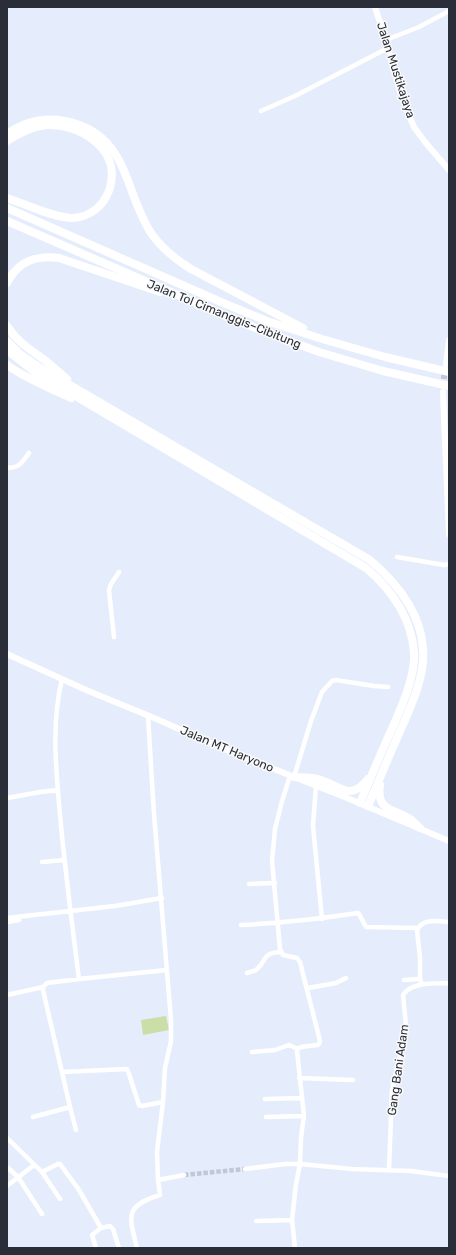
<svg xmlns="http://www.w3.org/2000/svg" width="456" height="1255" viewBox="0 0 456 1255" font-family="Rubik,sans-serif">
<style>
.garden{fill:#cadea7}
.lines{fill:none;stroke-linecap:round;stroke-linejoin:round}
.street-tunnel{stroke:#c0c7d6;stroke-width:4.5;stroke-dasharray:4.5 2;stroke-linecap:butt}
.secondary-tunnel{stroke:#c0c7d6;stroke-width:6;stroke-dasharray:6 3;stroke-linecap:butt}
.street{stroke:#fff;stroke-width:4.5}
.secondary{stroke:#fff;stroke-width:6}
.highway{stroke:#fff;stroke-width:8}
.labels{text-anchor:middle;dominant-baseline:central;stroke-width:3;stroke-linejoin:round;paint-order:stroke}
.street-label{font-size:12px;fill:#2a2e38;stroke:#fafafa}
</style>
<rect width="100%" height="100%" fill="#e5edfd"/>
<path class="garden" d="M166,1016l3,14 -26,5 -2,-15z"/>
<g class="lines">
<path class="street-tunnel" d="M184,1175l61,-6"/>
<path class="secondary-tunnel" d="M443,388l2,-20"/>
<path class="street" d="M386,40l33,-13 30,-16
M261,111l34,-15 93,-48
M7,468c14,-1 14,-5 22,-15
M397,557l47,8 5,-1
M114,637l-5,-47 2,-6 8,-12
M62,679c-11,46 -6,90 -2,136 5,55 12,109 19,164
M290,776l-8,25 -7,28 -3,32 8,88 3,6 14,3 3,4 20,79 -1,3 -2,1 -16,2 -3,2 -1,2 7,65 -3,21 -1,27 -4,20 -4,36 3,28
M294,777l17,-56 11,-29 10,-11 4,-1 38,6 14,1
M316,785l-3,41 9,93
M7,798l33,-6 18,-2
M42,862l22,-2
M249,884l26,-1
M7,918l108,-12 47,-8
M7,922l12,-2
M241,925c39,-2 78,-6 117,-12l1,1 7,13 52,1
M247,973c3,-1 7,-2 9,-3 12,-9 4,-17 25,-18
M404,980l16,-1
M422,984l-2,-5v-22l-3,-26c4,-13 21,-10 32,-9
M308,988l28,-5 10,-5
M7,995l36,-8
M252,1052l23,-2 14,-5 9,4
M62,1072l65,-3 2,5 10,31 3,1 21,-4
M299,1078l54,2
M265,1099l37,-1
M33,1117l37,-10
M266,1117l38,-1
M76,1130l-6,-23 -27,-117v-3l4,-4 32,-4 88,-9
M7,1138l35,34 18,27
M7,1167l11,10 24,37
M245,1169l40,-5h15l52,5 59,2 38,5
M389,1170l3,-79 14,-65 -3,-31c9,-14 32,-11 46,-12
M42,1172l16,-8h2l19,26 22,38
M158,1180l26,-5
M7,1186l27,-21
M256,1221l36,-1
M96,1248l-4,-13 9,-7 9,-2 3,3 6,19
M137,1248c-8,-32 -13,-42 23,-53l-2,-15 -1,-28 6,-50 2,-34 6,-27v-21l-17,-206 -6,-98"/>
<path class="secondary" d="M375,7l13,41 12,44 8,21 6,14 11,15 24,28
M446,364l3,-24
M443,392l6,142
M7,654l79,36 73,30 60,27 128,51 102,43"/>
<path class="highway" d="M7,134c17,-12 37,-17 58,-13 64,13 58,68 86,112 11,16 24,26 40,36l112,59
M7,141c12,-8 24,-14 39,-16 32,-2 72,22 65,58 -1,8 -4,13 -8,19 -8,10 -20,16 -32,16 -19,-1 -46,-14 -64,-20
M7,208l214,94 46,19 55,18 63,18 64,15
M7,221l212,92 44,18 56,21 64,19 66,15
M7,283c11,-22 29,-28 52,-25l101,34
M7,326c11,17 23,23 39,35 7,6 14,12 21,18
M7,341l13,13 19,13 331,193c27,23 51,52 53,89 3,30 -17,68 -29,96 -9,20 -17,41 -26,61
M7,350l28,22 331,196c26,22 45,49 48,84 2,27 -17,65 -28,90 -9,20 -17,40 -26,61
M7,365c20,14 42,23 64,33
M294,777c8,1 16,0 23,2 21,4 32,25 51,0
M380,785c-4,27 14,23 30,34 4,3 7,6 10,9"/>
</g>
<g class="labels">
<g class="street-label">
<text transform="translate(396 70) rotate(72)">Jalan Mustikajaya</text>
<text transform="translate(224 314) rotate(22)">Jalan Tol Cimanggis–Cibitung</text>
<text transform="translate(227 749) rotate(23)">Jalan MT Haryono</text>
<text transform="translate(398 1070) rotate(-82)">Gang Bani Adam</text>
</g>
</g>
<rect width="456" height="1255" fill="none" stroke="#2a2e38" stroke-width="16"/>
</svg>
